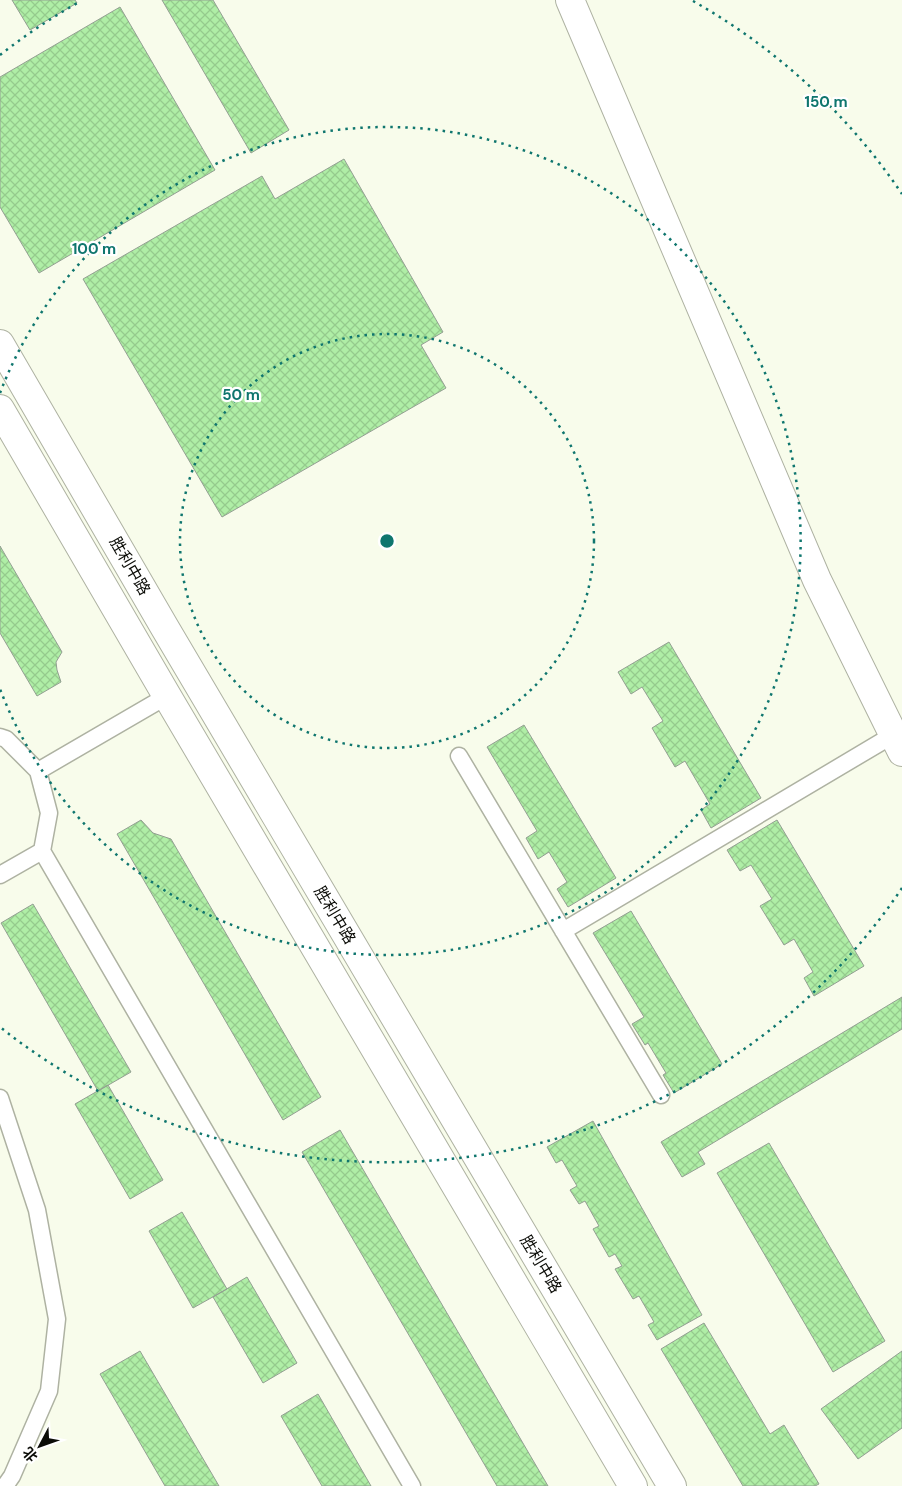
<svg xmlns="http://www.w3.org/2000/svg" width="902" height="1486" viewBox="0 0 902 1486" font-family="'DM Sans','Noto Sans SC',sans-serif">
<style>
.building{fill:url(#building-cross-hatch);stroke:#939f92}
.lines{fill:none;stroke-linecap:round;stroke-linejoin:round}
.lane-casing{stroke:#aeb2a2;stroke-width:19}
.street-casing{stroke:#aeb2a2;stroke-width:30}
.secondary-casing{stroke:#aeb2a2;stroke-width:30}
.lane{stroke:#fff;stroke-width:16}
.street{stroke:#fff;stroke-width:28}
.secondary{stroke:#fff;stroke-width:28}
.ring{fill:none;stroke:#0f766e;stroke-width:2.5;stroke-dasharray:2.5 5}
.labels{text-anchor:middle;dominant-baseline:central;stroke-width:4.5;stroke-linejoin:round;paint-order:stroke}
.street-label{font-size:16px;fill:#0b0c07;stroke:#fff}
.centre{fill:#0f766e;stroke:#fff;stroke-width:2.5}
.ring-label{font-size:15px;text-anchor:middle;font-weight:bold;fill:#0f766e;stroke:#fff;stroke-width:4.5;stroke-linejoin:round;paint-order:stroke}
</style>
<defs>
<pattern id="building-cross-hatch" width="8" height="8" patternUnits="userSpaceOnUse" patternTransform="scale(1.25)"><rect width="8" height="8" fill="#afeea6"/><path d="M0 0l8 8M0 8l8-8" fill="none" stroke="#95cb8d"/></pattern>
</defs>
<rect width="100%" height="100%" fill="#f8fceb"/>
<path class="building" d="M12,0h63l2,3 -47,27z
M162,0h51l76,130 -38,23z
M120,7l95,163 -176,103 -39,-66v-130z
M344,159l99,173 -22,13 25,43 -224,129 -139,-238 179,-103 13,23z
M0,546l62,106 -6,10 1,8 4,12 -24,14 -37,-63z
M669,642l92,156 -50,30 -10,-18 9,-6 -25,-43 -10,6 -23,-39 11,-7 -21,-34 -11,7 -13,-22z
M524,725l92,153 -48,29 -11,-18 10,-7 -18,-30 -11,7 -12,-21 11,-7 -50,-84z
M141,820l12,13 18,6 150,258 -38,23 -166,-286z
M777,820l87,146 -50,30 -10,-18 9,-6 -19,-33 -10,6 -24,-39 12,-7 -21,-34 -11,6 -13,-21z
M33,904l98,168 -33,19 -97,-168z
M631,911l91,153 -48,29 -11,-18 3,-2 -18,-30 -3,2 -13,-21 12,-7 -51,-84z
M902,997v32l-204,123 7,12 -23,13 -21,-35z
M108,1085l55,95 -33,19 -55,-95z
M593,1121l109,194 -45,25 -9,-15 6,-3 -15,-26 -6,3 -18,-30 7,-3 -7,-12 -6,3 -16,-28 6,-3 -14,-25 -6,3 -9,-14 7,-4 -15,-26 -6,3 -9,-16z
M340,1130l208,356h-51l-195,-334z
M769,1143l116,198 -52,31 -116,-199z
M182,1212l45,77 -34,19 -44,-77z
M247,1277l50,86 -34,20 -50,-86z
M704,1323l66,111 14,-9 35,59 -4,2h-72l-82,-137z
M140,1351l79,135h-54l-65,-112z
M902,1351v77l-44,31 -37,-50z
M318,1394l53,92h-49l-41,-70z"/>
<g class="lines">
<g class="lane-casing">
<path id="lane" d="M0,737l6,2 32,32 11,42 -7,38 370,635
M459,756l202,339
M38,771l129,-75
M0,875l42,-24
M563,931l330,-196
M0,1098l37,112 20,109 -8,72 -37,85 -7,10"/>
</g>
<g class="street-casing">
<path id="street" d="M570,0l247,580 85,172"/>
</g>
<g class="secondary-casing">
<path id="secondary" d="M0,344l165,284 507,858
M0,409l167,287 466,790"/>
</g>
<use href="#lane" class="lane"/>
<use href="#street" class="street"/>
<use href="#secondary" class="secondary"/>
</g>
<g class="ring">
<circle cx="387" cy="541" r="207"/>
<path d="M0 393A414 414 0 1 1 0 689"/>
<path d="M902 888A621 621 0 0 1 0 1027M0 55A621 621 0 0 1 81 1M693 1A621 621 0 0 1 902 194"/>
</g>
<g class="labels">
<g class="street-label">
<text transform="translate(130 566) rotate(60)">胜利中路</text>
<text transform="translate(335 915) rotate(59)">胜利中路</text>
<text transform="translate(541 1264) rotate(59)">胜利中路</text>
</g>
</g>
<circle cx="387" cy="541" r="8" class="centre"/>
<g class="ring-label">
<text x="826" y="107">150 m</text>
<text x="94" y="254">100 m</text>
<text x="241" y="400">50 m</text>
</g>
<g transform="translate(40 1446) rotate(229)" stroke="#ffffff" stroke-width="4" paint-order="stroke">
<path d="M0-4L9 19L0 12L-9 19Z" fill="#0b0c07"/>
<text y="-8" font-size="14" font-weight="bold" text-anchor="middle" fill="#0b0c07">北</text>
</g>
</svg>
